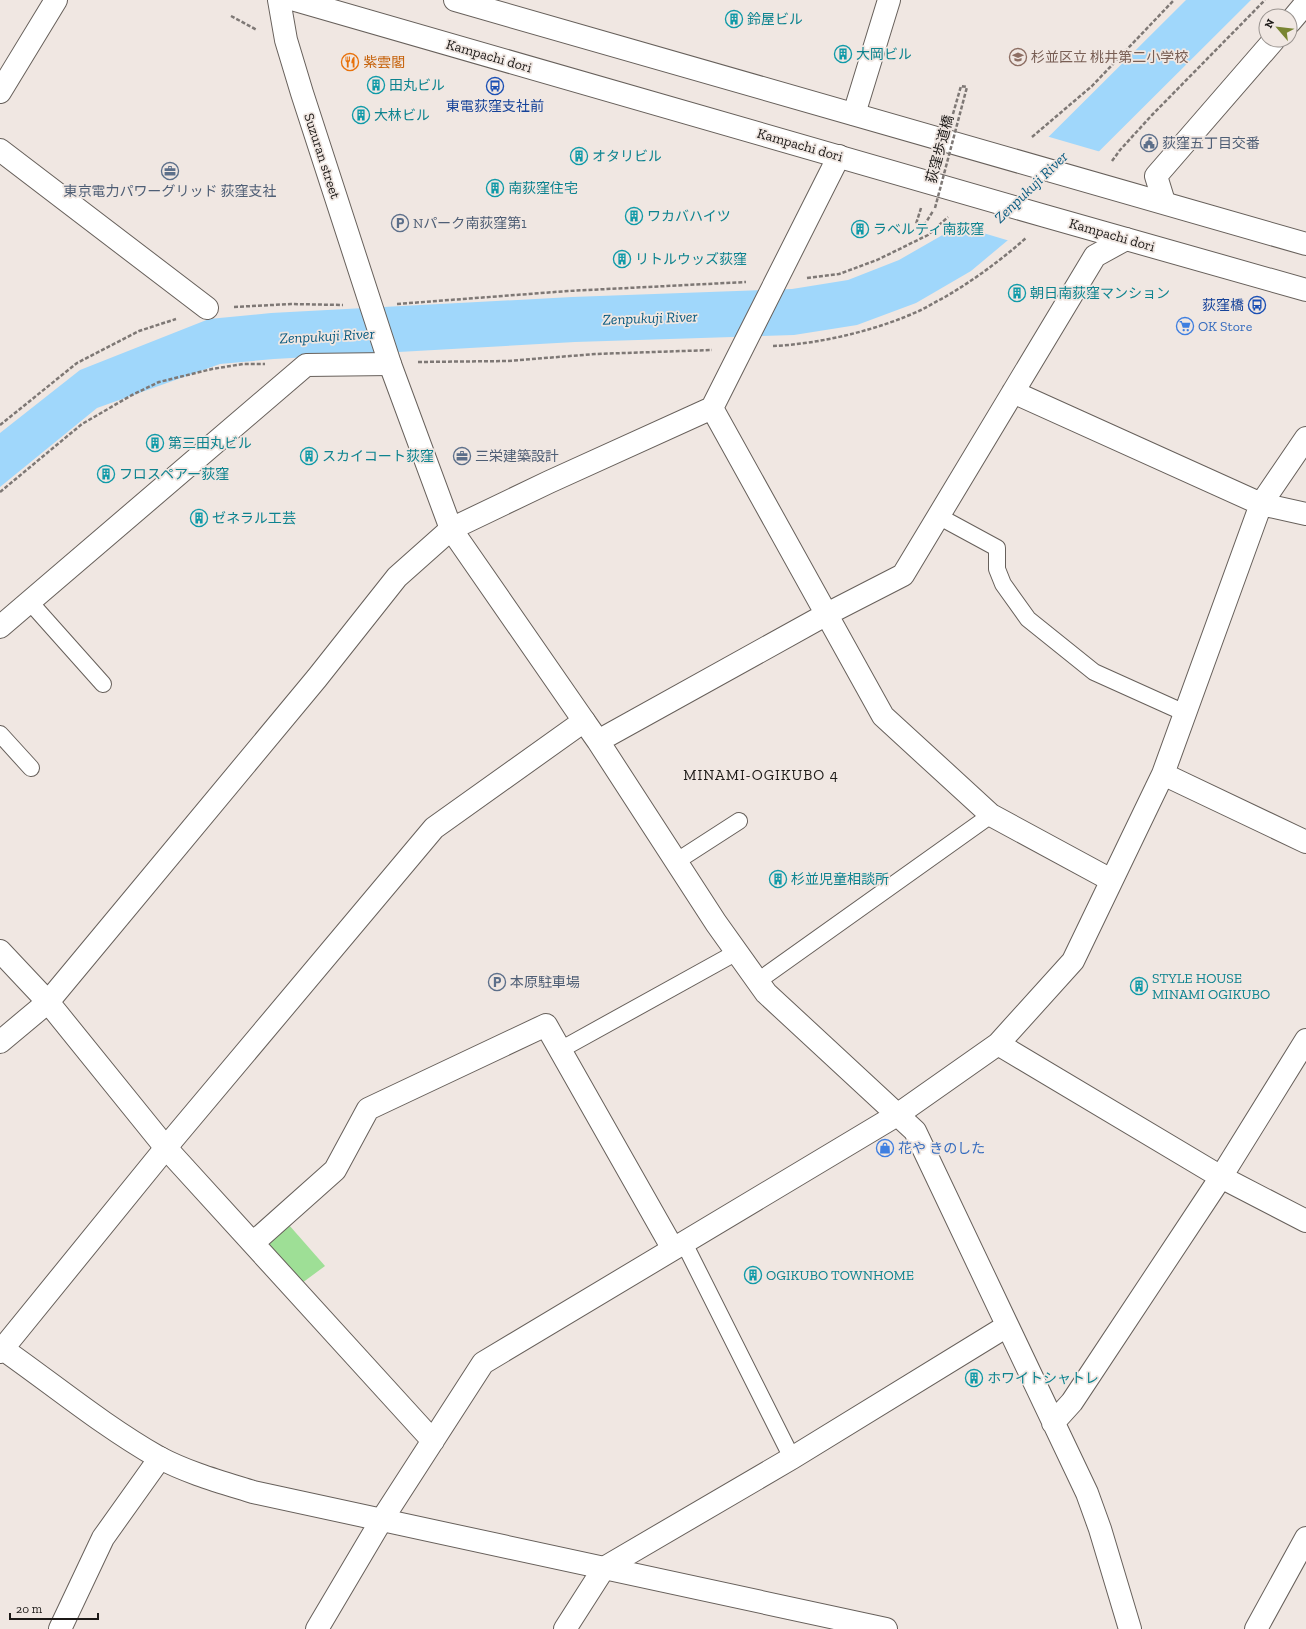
<svg xmlns="http://www.w3.org/2000/svg" width="1306" height="1629" viewBox="0 0 1306 1629" font-family="'Zilla Slab','Noto Sans JP',serif">
<style>
.green{fill:#9edf96}
.water{fill:#a0d7fb}
.pier{fill:#f0e7e2}
.lines{fill:none;stroke-linecap:round;stroke-linejoin:round}
.service-casing{stroke:#67605b;stroke-width:18}
.minor-casing{stroke:#67605b;stroke-width:24}
.tertiary-casing{stroke:#67605b;stroke-width:24}
.primary-casing{stroke:#67605b;stroke-width:24}
.path{stroke:#7e7875;stroke-width:2.5;stroke-dasharray:4 2;stroke-linecap:butt}
.service{stroke:#fff;stroke-width:16}
.minor{stroke:#fff;stroke-width:22}
.tertiary{stroke:#fff;stroke-width:22}
.primary{stroke:#fff;stroke-width:22}
.path-bridge{stroke:#7e7875;stroke-width:2.5;stroke-dasharray:4 2;stroke-linecap:butt}
.labels{text-anchor:middle;dominant-baseline:central;stroke-width:3.5;stroke-linejoin:round;paint-order:stroke}
.culture-label{font-size:14px;fill:#0d838f;stroke:#f0e7e2;text-anchor:start}
.street-label{font-size:14px;fill:#1c1917;stroke:#f0e7e2}
.education-label{font-size:14px;fill:#785e54;stroke:#f0e7e2;text-anchor:start}
.food-label{font-size:14px;fill:#c56008;stroke:#f0e7e2;text-anchor:start}
.transit-label{font-size:14px;fill:#164399;stroke:#f0e7e2}
.service-label{font-size:14px;fill:#4e5e75;stroke:#f0e7e2;text-anchor:start}
.shop-label{font-size:14px;fill:#366cbe;stroke:#f0e7e2;text-anchor:start}
.water-label{font-size:15px;font-style:italic;fill:#085a80;stroke:#f0e7e2}
.neighbourhood-label{font-size:15px;letter-spacing:1px;fill:#1c1917;stroke:#f0e7e2}
</style>
<rect width="100%" height="100%" fill="#f0e7e2"/>
<path class="green" d="M289,1225l36,41 -23,17 -33,-37v-3z"/>
<path class="water" d="M1186,0h65l-231,230 -49,41 -55,32 -59,22 -63,10 -219,7 -301,17 -54,5 -123,44 -97,79v-54l80,-63 129,-51 62,-6 301,-16 220,-8 56,-9 51,-20 47,-27 42,-36z"/>
<path class="pier" d="M1046,136l55,16 -91,89 -57,-17 33,-29z"/>
<g class="lines">
<g class="service-casing">
<path id="service" d="M938,516l59,32v21l6,15 25,35 66,53 91,41
M29,601l74,83
M0,734l31,34
M677,861l62,-40
M758,981l233,-166
M560,1050l177,-98
M684,1243l108,215"/>
</g>
<g class="minor-casing">
<path id="minor" d="M1290,22l16,-19
M0,92l56,-92
M854,114l35,-114
M0,150l207,158
M1164,202l-8,-26 118,-136
M1013,392l248,112 45,10
M712,408l171,308 108,99 120,65
M0,627l306,-262 84,-1
M584,721l14,20 118,182 50,70 149,138 172,362 13,36 30,100
M598,741l229,-127 76,-39 192,-319 31,-17
M1163,774l143,68
M0,951l48,51 118,146 267,293
M0,1042l48,-40 269,-324 80,-101 54,-48 98,-47 163,-74 127,-252
M998,1044l223,133 85,44
M253,1243l82,-73 33,-61 178,-84 127,224
M1053,1423l19,-21 149,-225 85,-137
M60,1629l43,-91 57,-80
M317,1629l64,-108 102,-158 414,-248 101,-71 75,-83 90,-187 98,-270 45,-66
M565,1629l39,-61 188,-110 215,-132
M1256,1629l50,-91"/>
</g>
<g class="tertiary-casing">
<path id="tertiary" d="M0,1347c53,37 102,78 158,110 30,16 63,25 95,35l633,137
M0,1352l173,-213 261,-311 150,-107 -133,-192 -61,-165 -88,-271 -16,-53 -7,-40"/>
</g>
<g class="primary-casing">
<path id="primary" d="M295,0l750,216 261,74
M455,0l851,244"/>
</g>
<path class="path" d="M231,16l26,14
M953,114l8,-28 6,1
M1032,137l60,-51 82,-86
M1112,161l8,-11 32,-35 113,-115
M921,208l-5,16h9l8,-13
M807,278l32,-4 38,-14 51,-25 20,-18
M397,304l171,-13 178,-9
M234,307l57,-3 52,1
M773,346c47,-2 105,-16 148,-36 8,-4 16,-9 24,-13 29,-17 56,-37 81,-59
M418,362l90,-1 87,-7 117,-4
M0,425l77,-62 62,-32 37,-12
M0,492l82,-68 50,-29 27,-13 53,-13 31,-5h22"/>
<use href="#service" class="service"/>
<use href="#minor" class="minor"/>
<use href="#tertiary" class="tertiary"/>
<use href="#primary" class="primary"/>
<path class="path-bridge" d="M935,208l32,-121"/>
</g>
<defs>
<g id="building-ring" transform="scale(0.9)"><circle r="9.5" fill="#f0e7e2" stroke="#0f9aa8" stroke-width="1.5"/><path d="M-4-6H4V6H1V3H-1V6H-4ZM-2.5-4.3h1.7v1.8h-1.7ZM.8-4.3h1.7v1.8H.8ZM-2.5-1h1.7V.8h-1.7ZM.8-1h1.7V.8H.8Z" fill="#0f9aa8"/></g>
<g id="school-ring" transform="scale(0.9)"><circle r="9.5" fill="#f0e7e2" stroke="#8d6e63" stroke-width="1.5"/><path d="M0-5L7-2L0 1L-7-2ZM-4 1L0 2.5L4 1V4Q0 6-4 4Z" fill="#8d6e63"/></g>
<g id="restaurant-ring" transform="scale(0.9)"><circle r="9.5" fill="#f0e7e2" stroke="#e8710a" stroke-width="1.5"/><path d="M-5-6h1v4h1v-4h1v4h1v-4h1v5L-1.5 .5V6h-2V.5L-5-1ZM5-6V6H3V1.5H1.5Q1.5-4 5-6Z" fill="#e8710a"/></g>
<g id="bus-ring" transform="scale(0.9)"><circle r="9.5" fill="#f0e7e2" stroke="#1a4fb4" stroke-width="1.5"/><path d="M-5-6H5V4H4V6H2V4H-2V6H-4V4H-5ZM-3.5-4V0h7V-4ZM-3.5 1.2v1.5H-2V1.2ZM2 1.2v1.5H3.5V1.2Z" fill="#1a4fb4"/></g>
<g id="civic-ring" transform="scale(0.9)"><circle r="9.5" fill="#f0e7e2" stroke="#5c6f8a" stroke-width="1.5"/><path d="M-.6-6.5H3V-4.5H.6V-3L4-1V1h2V6H-6V1h2V-1L-.6-3ZM-1.2 2.5V6h2.4V2.5Z" fill="#5c6f8a"/></g>
<g id="office-ring" transform="scale(0.9)"><circle r="9.5" fill="#f0e7e2" stroke="#5c6f8a" stroke-width="1.5"/><path d="M-6-3h4V-5.5h4V-3h4V5H-6ZM-1-4.5V-3h2v-1.5ZM-6 0V1H6V0Z" fill="#5c6f8a"/></g>
<g id="parking-ring" transform="scale(0.9)"><circle r="9.5" fill="#f0e7e2" stroke="#5c6f8a" stroke-width="1.5"/><path d="M-3.5-5.5H1a3.5 3.5 0 0 1 0 7H-1V5.5H-3.5ZM-1-3.4V-.6H.8a1.4 1.4 0 0 0 0-2.8Z" fill="#5c6f8a"/></g>
<g id="supermarket-ring" transform="scale(0.9)"><circle r="9.5" fill="#f0e7e2" stroke="#3f7fe0" stroke-width="1.5"/><path d="M-6-5.5h2.5l.6 2H6L4.5 2H-2.5L-4.4-4H-6ZM-1.5 3.2a1.3 1.3 0 1 0 .1 0ZM3 3.2a1.3 1.3 0 1 0 .1 0Z" fill="#3f7fe0"/></g>
<g id="shop-ring" transform="scale(0.9)"><circle r="9.5" fill="#f0e7e2" stroke="#3f7fe0" stroke-width="1.5"/><path d="M-5-2.5h2.3a2.7 3.5 0 0 1 5.4 0H5L5.5 6h-11ZM-1.5-2.5h3a1.5 2.3 0 0 0-3 0Z" fill="#3f7fe0"/></g>
</defs>
<g fill-rule="evenodd">
<use href="#building-ring" x="734" y="19"/>
<use href="#building-ring" x="843" y="54"/>
<use href="#school-ring" x="1018" y="57"/>
<use href="#restaurant-ring" x="350" y="62"/>
<use href="#building-ring" x="376" y="85"/>
<use href="#bus-ring" x="495" y="86"/>
<use href="#building-ring" x="361" y="115"/>
<use href="#civic-ring" x="1149" y="143"/>
<use href="#building-ring" x="579" y="156"/>
<use href="#office-ring" x="170" y="171"/>
<use href="#building-ring" x="495" y="188"/>
<use href="#building-ring" x="634" y="216"/>
<use href="#parking-ring" x="400" y="223"/>
<use href="#building-ring" x="860" y="229"/>
<use href="#building-ring" x="622" y="259"/>
<use href="#building-ring" x="1017" y="293"/>
<use href="#bus-ring" x="1257" y="305"/>
<use href="#supermarket-ring" x="1185" y="326"/>
<use href="#building-ring" x="155" y="443"/>
<use href="#building-ring" x="309" y="456"/>
<use href="#office-ring" x="462" y="456"/>
<use href="#building-ring" x="106" y="474"/>
<use href="#building-ring" x="199" y="518"/>
<use href="#building-ring" x="778" y="879"/>
<use href="#parking-ring" x="497" y="982"/>
<use href="#building-ring" x="1139" y="986"/>
<use href="#shop-ring" x="885" y="1148"/>
<use href="#building-ring" x="753" y="1275"/>
<use href="#building-ring" x="974" y="1378"/>
</g>
<g class="labels">
<g class="culture-label">
<text x="747" y="19">鈴屋ビル</text>
<text x="856" y="54">大岡ビル</text>
<text x="389" y="85">田丸ビル</text>
<text x="374" y="115">大林ビル</text>
<text x="592" y="156">オタリビル</text>
<text x="508" y="188">南荻窪住宅</text>
<text x="647" y="216">ワカバハイツ</text>
<text x="873" y="229">ラベルティ南荻窪</text>
<text x="635" y="259">リトルウッズ荻窪</text>
<text x="1030" y="293">朝日南荻窪マンション</text>
<text x="168" y="443">第三田丸ビル</text>
<text x="322" y="456">スカイコート荻窪</text>
<text x="119" y="474">フロスペアー荻窪</text>
<text x="212" y="518">ゼネラル工芸</text>
<text x="791" y="879">杉並児童相談所</text>
<text x="1152" y="978">STYLE HOUSE<tspan x="1152" dy="16">MINAMI OGIKUBO</tspan></text>
<text x="766" y="1275">OGIKUBO TOWNHOME</text>
<text x="987" y="1378">ホワイトシャトレ</text>
</g>
<g class="street-label">
<text transform="translate(489 56) rotate(16)">Kampachi dori</text>
<text transform="translate(800 145) rotate(16)">Kampachi dori</text>
<text transform="translate(940 149) rotate(-75)">荻窪歩道橋</text>
<text transform="translate(322 156) rotate(72)">Suzuran street</text>
<text transform="translate(1112 235) rotate(16)">Kampachi dori</text>
</g>
<g class="education-label">
<text x="1031" y="57">杉並区立 桃井第二小学校</text>
</g>
<g class="food-label">
<text x="363" y="62">紫雲閣</text>
</g>
<g class="transit-label">
<text x="495" y="106">東電荻窪支社前</text>
<text x="1244" y="305" text-anchor="end">荻窪橋</text>
</g>
<g class="service-label">
<text x="1162" y="143">荻窪五丁目交番</text>
<text x="170" y="191" text-anchor="middle">東京電力パワーグリッド 荻窪支社</text>
<text x="413" y="223">Nパーク南荻窪第1</text>
<text x="475" y="456">三栄建築設計</text>
<text x="510" y="982">本原駐車場</text>
</g>
<g class="shop-label">
<text x="1198" y="326">OK Store</text>
<text x="898" y="1148">花や きのした</text>
</g>
<g class="water-label">
<text transform="translate(1031 187) rotate(-44)">Zenpukuji River</text>
<text transform="translate(650 318) rotate(-2)">Zenpukuji River</text>
<text transform="translate(327 336) rotate(-3)">Zenpukuji River</text>
</g>
<g class="neighbourhood-label">
<text x="761" y="775">MINAMI-OGIKUBO 4</text>
</g>
</g>
<g transform="translate(1278 28) rotate(298)"><circle r="19" fill="#f0e7e2" stroke="#9b9591"/>
<path d="M0-3L7 15L0 10L-7 15Z" fill="#798532"/>
<text y="-6" font-size="11" font-weight="bold" text-anchor="middle" fill="#1c1917">N</text>
</g>
<path d="M10 1613v6h88v-6" fill="none" stroke="#1c1917" stroke-width="2"/>
<text x="16" y="1613" font-size="12" fill="#1c1917" stroke="#f0e7e2" stroke-width="3" paint-order="stroke">20 m</text>
</svg>
